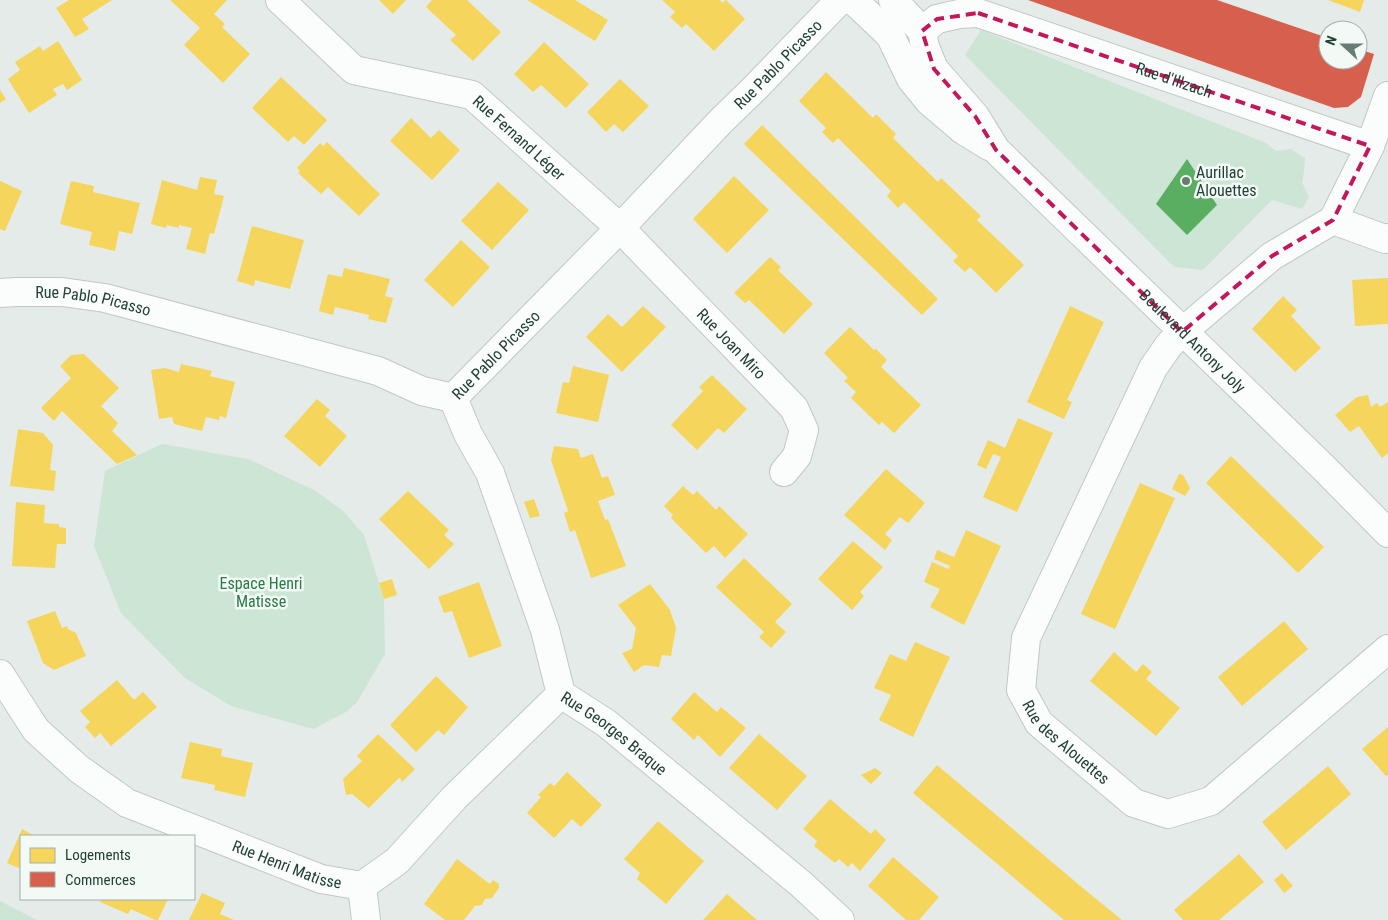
<svg xmlns="http://www.w3.org/2000/svg" width="1388" height="920" viewBox="0 0 1388 920" font-family="'Roboto Condensed',sans-serif">
<style>
.green{fill:#cde5d4}
.homes{fill:#f6d55c}
.shops{fill:#d6604d}
.public{fill:#5aae61}
.lines{fill:none;stroke-linecap:round;stroke-linejoin:round}
.minor-casing{stroke:#c2c8c5;stroke-width:30}
.minor{stroke:#fbfcfc;stroke-width:28}
.marked{fill:none;stroke:#c2185b;stroke-width:4;stroke-dasharray:10 6;stroke-linejoin:round}
.poi-dot{fill:#667c75;stroke:#f3faf6;stroke-width:2}
.labels{text-anchor:middle;dominant-baseline:central;stroke-width:5;stroke-linejoin:round;paint-order:stroke}
.street-label{font-size:16px;fill:#214037;stroke:#f3faf6}
.poi-label{font-size:16px;fill:#214037;stroke:#f3faf6;text-anchor:start}
.park-label{font-size:16px;fill:#287a46;stroke:#f3faf6}
</style>
<rect width="100%" height="100%" fill="#e5ebe8"/>
<path class="green" d="M981,30l285,113 10,8 15,-2 14,9 -1,14 -2,10 7,15 -7,12 -30,-9 -69,70 -29,-3 -209,-212z
M162,444l86,15 68,32 27,20 21,24 20,64 1,55 -28,48 -11,10 -33,17 -82,-23 -46,-28 -64,-65 -27,-67 11,-75z
M0,901l37,19h-37z"/>
<path class="homes" d="M69,0h43l-30,19 7,10 -14,8 -19,-29z
M170,0h57l-13,14 11,10 -3,3 28,27 -27,29 -39,-38 16,-17z
M379,0h27l-13,14z
M432,0h35l34,32 -28,29 -23,-21 6,-5 -30,-28z
M527,0h48l33,20 -13,21z
M662,0h58l2,3 4,-3 19,19 -31,32 -28,-27 -4,4 -12,-11 5,-5z
M1328,0h36l-4,12z
M58,41l24,39 -15,10 -4,-6 -10,5 4,6 -28,18 -21,-34 12,-9 -5,-8 25,-16 3,5z
M544,42l45,42 -23,24 -25,-23 -8,7 -19,-18z
M826,72l47,46 3,-4 20,20 -3,4 45,44 3,-4 40,38 -4,4 47,45 -28,28 -26,-26 -5,5 -12,-11 5,-5 -54,-54 -6,6 -11,-12 4,-5 -53,-53 -5,5 -11,-11 4,-4 -27,-27z
M281,77l46,43 -23,25 -10,-9 -6,6 -36,-34z
M620,79l29,27 -26,26 -9,-8 -8,8 -19,-20z
M0,90l6,9 -6,4z
M411,118l20,20 8,-8 21,20 -28,30 -42,-39z
M762,125l176,174 -16,16 -178,-171z
M327,142l53,52 -21,22 -31,-29 -7,7 -23,-21 2,-2 -3,-3 23,-25 3,3z
M734,176l35,34 -42,43 -34,-34z
M200,177l17,3 -3,14 10,2 -10,38 -4,-1 -5,21 -19,-5 6,-21 -13,-3v3l-12,-3 -1,3 -15,-4 11,-44 35,10z
M0,181l22,10 -17,40 -5,-2z
M71,181l23,5 -1,6 47,11 -8,31 -13,-3 -4,20 -26,-6 3,-13 -32,-8z
M498,182l31,28 -37,40 -31,-29z
M252,226l52,14 -14,49 -35,-9 -1,6 -17,-5z
M461,240l29,27 -37,40 -29,-27z
M770,257l11,10 -3,3 35,34 -29,30 -35,-34 -4,3 -11,-10z
M344,268l46,11 -5,17 8,2 -7,25 -18,-4 1,-4 -34,-8 -2,8 -14,-4 9,-37 14,3z
M1388,278v46l-33,2 -3,-46z
M1283,296l14,14 -6,6 30,32 -26,24 -43,-43z
M643,306l23,21 -44,45 -36,-35 22,-23 14,13z
M1070,306l34,16 -37,78 5,2 -8,17 -37,-17z
M850,327l24,23 2,-1 11,11 -6,7 40,38 -27,28 -12,-11 -3,3 -28,-27 5,-6 -12,-11 4,-3 -24,-25z
M84,354l35,34 -18,18 17,17 -6,8 25,24 -20,9 -55,-53 -8,10 -13,-13 30,-30 -11,-12 11,-11z
M181,364l31,7 -2,5 25,6 -9,36 -6,-2 -1,4 -13,-3 -4,14 -28,-7 -2,-7 -13,2 -8,-49 14,-2 14,4z
M573,366l36,9 -11,47 -42,-9 7,-31 6,1z
M712,375l35,34 -23,24 -6,-5 -21,22 -26,-25 32,-34 -4,-4z
M1368,395l3,12 6,-4 3,4 8,-5v51l-6,5 -23,-32 -9,6 -15,-17 22,-18z
M317,399l13,11 -5,6 22,20 -27,31 -36,-31z
M1018,418l35,15 -36,79 -34,-15 18,-40 -8,-3 -7,15 -9,-4 11,-25 17,8z
M18,429l25,4 10,12 -3,25 6,1 -2,20 -44,-5z
M554,446l24,3 3,9 12,-4 9,24 6,-2 7,19 -17,6 7,19 3,-1 18,47 -35,12 -16,-48 -5,2 -6,-19 4,-2 -17,-51z
M1231,456l93,91 -26,26 -92,-90z
M886,469l39,34 -17,20 -8,-6 -15,17 7,6 -7,10 -41,-35z
M1179,474l4,1 7,13 -5,8 -13,-7z
M1140,483l35,15 -60,131 -34,-15z
M683,486l10,9 4,-4 19,19 3,-4 29,28 -23,24 -11,-12 -8,7 -35,-35 2,-3 -9,-9z
M408,491l41,39 -5,5 10,9 -25,25 -50,-50z
M534,499l6,17 -10,2 -6,-16z
M16,502l29,3 -1,18 15,1v3l7,1v16h-9l-2,24 -43,-2z
M966,530l35,16 -37,79 -34,-18 10,-18 -16,-7 8,-20 16,7 2,-3 -16,-7 3,-9 17,7z
M853,541l30,26 -23,25 4,4 -12,14 -34,-31z
M744,558l48,46 -17,18 11,10 -15,16 -12,-11 5,-5 -48,-45z
M392,579l5,16 -13,4 -5,-16z
M479,582l23,64 -33,12 -17,-47 -8,2 -6,-16z
M650,584l20,26 6,18 -5,28 -9,-1 -3,12 -15,-2 -10,7 -12,-19 10,-4 4,-21 -18,-23z
M55,611l7,17 5,-2 1,3 8,4 10,23 -32,14 -11,-7 -16,-42z
M1284,621l24,28 -66,57 -24,-29z
M915,642l35,15 -37,80 -34,-17 12,-25 -17,-7 16,-34 16,7z
M1114,652l22,20 7,-8 9,8 -6,7 34,29 -24,28 -66,-55z
M436,676l32,31 -24,28 -6,-5 -22,22 -26,-27z
M117,680l17,20 9,-8 14,15 -46,39 -11,-13 -5,5 -10,-11 5,-5 -10,-11z
M694,692l23,20 4,-5 25,21 -26,29 -22,-22 -4,5 -23,-21z
M1388,727v48l-2,1 -24,-27z
M378,734l37,35 -13,13 -1,-3 -2,-1 -30,30 -17,-14 -6,1 -3,-16 19,-18 -5,-5z
M759,734l48,42 -30,34 -48,-42z
M190,742l32,7 -1,7 32,7 -8,34 -31,-7 1,-5 -34,-7z
M937,765l147,124 38,31h-58l-151,-127z
M1328,766l23,28 -65,56 -24,-28z
M875,768l7,5 -11,11 -10,-9z
M567,772l35,33 -21,22 -9,-8 -18,19 -27,-25 14,-16 -3,-2 12,-12 4,3z
M830,799l41,35 4,-5 11,11 -26,31 -8,-8 -4,4 -9,-8 -4,4 -21,-17 3,-5 -14,-12z
M658,821l46,40 -38,43 -29,-25 3,-6 -16,-14z
M22,829l13,7h-14v33l-14,-6z
M1239,854l25,28 -45,38h-36l-9,-10z
M893,857l46,40 -20,23h-13l-38,-34z
M457,859l33,25 3,-4 6,4v4l-7,10 -7,1 -3,6 -7,1 -11,14h-19l-21,-16z
M1282,873l11,13 -9,7 -10,-13z
M202,893l23,10 -5,11 14,6h-45z
M727,894l30,26h-54z
M102,899h66l-10,21h-3l-24,-11 -3,5 -28,-12z"/>
<path class="shops" d="M1028,0h189l111,38v22h30v-11l16,5 -13,43 -13,10 -14,1z"/>
<path class="public" d="M1187,159l30,46 -30,30 -31,-31z"/>
<g class="lines">
<g class="minor-casing">
<g id="minor">
<path id="s1" d="M280,0l74,70 118,25 148,133 174,180 10,22 -7,26 -13,16"/>
<path d="M853,0l37,35 21,44 18,22 34,29 26,16"/>
<path id="s2" d="M893,0l29,31 3,16 9,22 41,47 21,34 329,319 63,64"/>
<path id="s3" d="M922,31l15,-12 22,-5 19,-1 392,133"/>
<path d="M1333,220l37,-74 18,-50"/>
<path id="s4" d="M1388,238l-3,1 -52,-19 -61,36 -90,76 -13,13 -16,23 -127,270 -5,52 18,33 95,80 34,11 43,-13 177,-152"/>
<path id="s5" d="M0,293l16,-1h46l43,6 273,73 44,20 31,7 167,-170 101,-107 33,-32 84,-87 6,-2"/>
<path id="s6" d="M453,398l15,36 22,39 55,157 16,64 45,29 195,161 39,36"/>
<path id="s7" d="M0,674l36,56 43,39 48,34 194,76 41,7 35,-25 57,-63 107,-104"/>
<path d="M362,886l4,34"/>
</g>
</g>
<use href="#minor" class="minor"/>
</g>
<path class="marked" d="M978,13l392,133 -37,74 -61,36 -90,76 -186,-182 -21,-34 -41,-47 -12,-38 15,-12z"/>
<circle class="poi-dot" cx="1186" cy="181" r="5"/>
<g class="labels">
<g class="street-label">
<text stroke="none"><textPath href="#s5" startOffset="934">Rue Pablo Picasso</textPath></text>
<text stroke="none"><textPath href="#s3" startOffset="268">Rue d'Illzach</textPath></text>
<text stroke="none"><textPath href="#s1" startOffset="286">Rue Fernand Léger</textPath></text>
<text stroke="none"><textPath href="#s5" startOffset="94">Rue Pablo Picasso</textPath></text>
<text stroke="none"><textPath href="#s2" startOffset="459">Boulevard Antony Joly</textPath></text>
<text stroke="none"><textPath href="#s1" startOffset="582">Rue Joan Miro</textPath></text>
<text stroke="none"><textPath href="#s5" startOffset="529">Rue Pablo Picasso</textPath></text>
<text stroke="none"><textPath href="#s6" startOffset="382">Rue Georges Braque</textPath></text>
<text stroke="none"><textPath href="#s4" startOffset="714">Rue des Alouettes</textPath></text>
<text stroke="none"><textPath href="#s7" startOffset="355">Rue Henri Matisse</textPath></text>
</g>
<g class="poi-label">
<text x="1196" y="172">Aurillac<tspan x="1196" dy="18">Alouettes</tspan></text>
</g>
<g class="park-label">
<text x="261" y="583">Espace Henri<tspan x="261" dy="18">Matisse</tspan></text>
</g>
</g>
<rect x="20" y="835" width="175" height="65" fill="#f3faf6" stroke="#9fb0aa"/>
<rect x="30" y="848" width="25" height="15" fill="#f6d55c" stroke="#9fb0aa"/>
<text x="65" y="860" font-size="15" fill="#214037">Logements</text>
<rect x="30" y="872" width="25" height="15" fill="#d6604d" stroke="#9fb0aa"/>
<text x="65" y="885" font-size="15" fill="#214037">Commerces</text>
<g transform="translate(1343 45) rotate(291)"><circle r="24" fill="#f3faf6" stroke="#9fb0aa"/>
<path d="M0-4L9 19L0 12L-9 19Z" fill="#667c75"/>
<text y="-8" font-size="14" font-weight="bold" text-anchor="middle" fill="#214037">N</text>
</g>
</svg>
